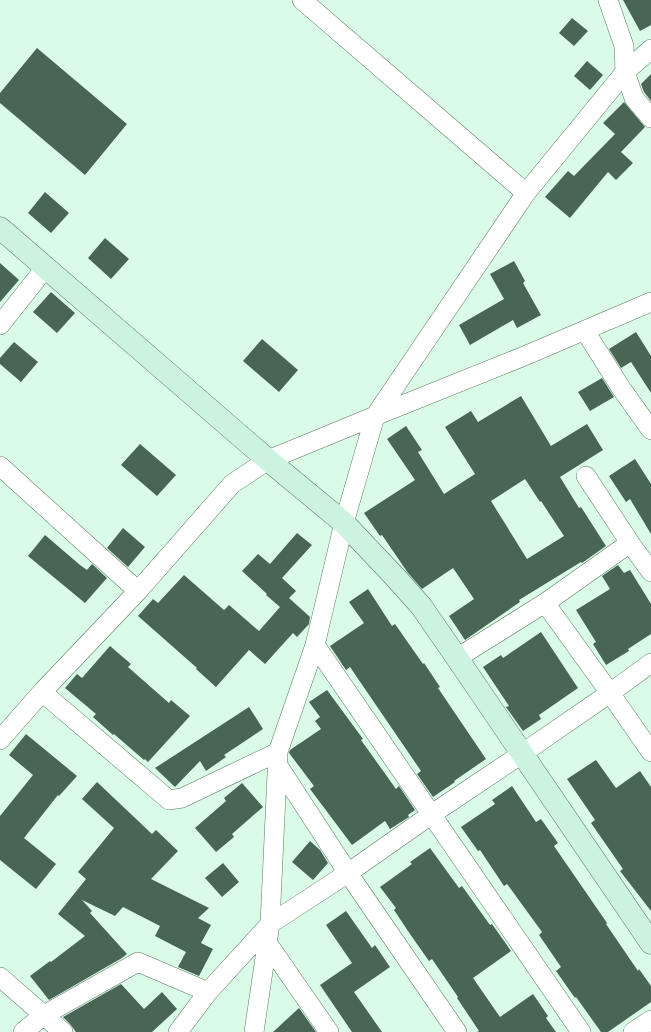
<svg xmlns="http://www.w3.org/2000/svg" width="651" height="1032" viewBox="0 0 651 1032" font-family="Roboto,sans-serif">
<style>
.building{fill:#496654;fill-rule:evenodd}
.lines{fill:none;stroke-linecap:round;stroke-linejoin:round}
.street-casing{stroke:#5c7967;stroke-width:20}
.secondary-casing{stroke:#5c7967;stroke-width:23}
.street{stroke:#fff;stroke-width:19}
.secondary{stroke:#ccf3df;stroke-width:22}
</style>
<rect width="100%" height="100%" fill="#dafbe6"/>
<path class="building" d="M623,0h28v25l-11,6z
M572,18l16,13 -14,15 -15,-13z
M37,48l90,76 -42,51 -85,-72v-10z
M587,61l16,14 -13,15 -16,-14z
M651,74v27l-7,-9 -3,-8z
M624,102l21,25 -24,25 12,11 -17,17 -8,-8 -38,46 -25,-21 23,-26 6,5 41,-42 -12,-11z
M45,192l24,21 -18,20 -23,-20z
M105,238l24,21 -18,20 -23,-21z
M514,261l11,20 -2,2 18,32 -24,13 -4,-8 -43,25 -11,-20 45,-26 -14,-25z
M0,263l19,17 -19,22z
M51,292l24,21 -18,20 -24,-21z
M636,332l15,24v37l-20,-31 -10,6 -12,-19z
M262,339l36,31 -19,22 -36,-31z
M14,342l24,20 -17,20 -21,-18v-6z
M602,378l12,19 -24,14 -12,-19z
M521,396l30,50 36,-22 16,26 -43,27 19,31 2,-1 25,39 -24,17 -1,-1 -62,38 1,2 -55,38 -16,-24 25,-17 -21,-31 -31,21 -14,-16 -26,-38 -2,1 -16,-23 51,-33 -28,-41 19,-13 16,24 -4,2 26,42 31,-20 -30,-47 26,-16 7,11zM525,479l15,23 1,-1 23,35 -37,23 -36,-58z
M140,444l36,31 -19,21 -36,-31z
M635,459l16,25v50l-21,-35 -4,3 -17,-26z
M123,528l22,19 -17,20 -21,-19z
M297,533l15,12 -30,33 14,13 -7,7 21,19 -1,7 -12,13 -4,-4 -28,31 -16,-14 -33,37 -20,-18 1,-1 -59,-52 15,-17 5,4 26,-28 40,35 5,-5 30,26 21,-24 -14,-12 1,-1 -25,-23 16,-17 12,10z
M45,535l35,30 7,5 5,-6 15,14 -22,25 -57,-47z
M618,565l6,8 6,-3 21,34v30l-23,15 1,2 -23,14 -13,-21 3,-2 -20,-32 34,-21 -8,-13z
M368,589l24,37 3,-2 28,40 1,-1 16,24 -2,1 48,71 -32,22 1,1 -22,15 -16,-23 4,-3 -71,-104 -4,3 -16,-24 34,-23 -15,-21z
M541,632l37,56 -39,27 2,4 -18,12 -17,-24 3,-1 -26,-39 18,-12 2,3z
M110,646l21,18 -3,3 41,36 2,-3 19,16 -42,46 -3,-3 -1,1 -30,-26 -1,1 -20,-18 3,-3 -31,-26 12,-14 5,4z
M327,690l36,49 -2,1 35,49 3,-3 16,24 -7,5 1,2 -19,12 -5,-8 -33,24 -42,-56 4,-3 -25,-33 1,-3 31,-21 -6,-8 5,-4 -11,-15z
M249,707l14,22 -39,26 2,2 -20,14 -6,-10 -25,26 -20,-19z
M26,734l51,42 -18,20 -1,-1 -34,43 32,26 -20,25 -36,-29v-44l33,-41 -24,-20z
M596,760l20,28 24,-17 11,16v124l-31,-40 3,-2 -32,-46 4,-3 -28,-41z
M97,782l55,52 4,-4 22,21 -27,28 58,29 -11,10 13,7 -10,18 12,6 -14,27 -21,-9 8,-15 -31,-16 5,-10 -37,-19 -8,9 -33,-16 10,11 -2,2 37,41 -5,4 -73,42 -19,-24 20,-15 1,1 34,-26 -27,-22 28,-35 -8,-7 36,-44 -32,-29z
M242,783l21,24 -31,27 2,3 -18,15 -21,-24 31,-27 -2,-3z
M512,786l24,36 5,-3 17,24 -4,3 53,77 -1,1 32,47 1,-2 12,17v16l-43,30h-7l-25,-35 -1,1 -19,-27 5,-4 -22,-32 3,-3 -35,-48 -3,2 -24,-36 -2,1 -17,-24 34,-23 -3,-4z
M310,841l10,9 8,13 -15,17 -21,-18z
M430,848l29,40 3,-2 28,39 2,-1 19,27 -38,27 27,39 33,-23 15,22 -2,2 10,14h-79l2,-1 -22,-33 1,-1 -26,-38 -3,2 -19,-27 -16,-24 2,-2 -16,-21 32,-23 -2,-2z
M223,863l16,19 -17,15 -17,-19z
M346,911l26,37 3,-3 15,22 -36,25 28,40h-30l-32,-47 32,-22 -26,-38z
M121,984l23,25 18,-17 15,17 -25,23h-76l-6,-8 -7,-7z
M299,1008l17,24h-43z"/>
<g class="lines">
<g class="street-casing">
<path id="street" d="M302,0l224,193
M608,0l16,46 1,26 9,26 17,20
M0,325l46,-58
M585,331l36,57 30,42
M0,466l138,125
M586,476l44,67 21,29
M545,603l65,90 41,59
M315,645l266,387
M457,658l88,-55 85,-60
M42,692l127,108 13,-2 96,-46
M0,740l42,-48 96,-101 94,-107 36,-24 107,-44 147,-59 129,-55
M277,764l71,109 109,159
M268,944l61,88
M0,977l63,55
M23,1032l21,-17 94,-53 70,30
M178,1032l30,-40 62,-68 78,-51 84,-59 91,-61 87,-60 41,-30
M254,1032l16,-108 8,-172 37,-107 29,-122 31,-107 151,-223 99,-121 26,-23
M633,1032l18,-12"/>
</g>
<g class="secondary-casing">
<path id="secondary" d="M0,228l268,232 76,63 52,55 25,28 36,52 194,285"/>
</g>
<use href="#street" class="street"/>
<use href="#secondary" class="secondary"/>
</g>
</svg>
